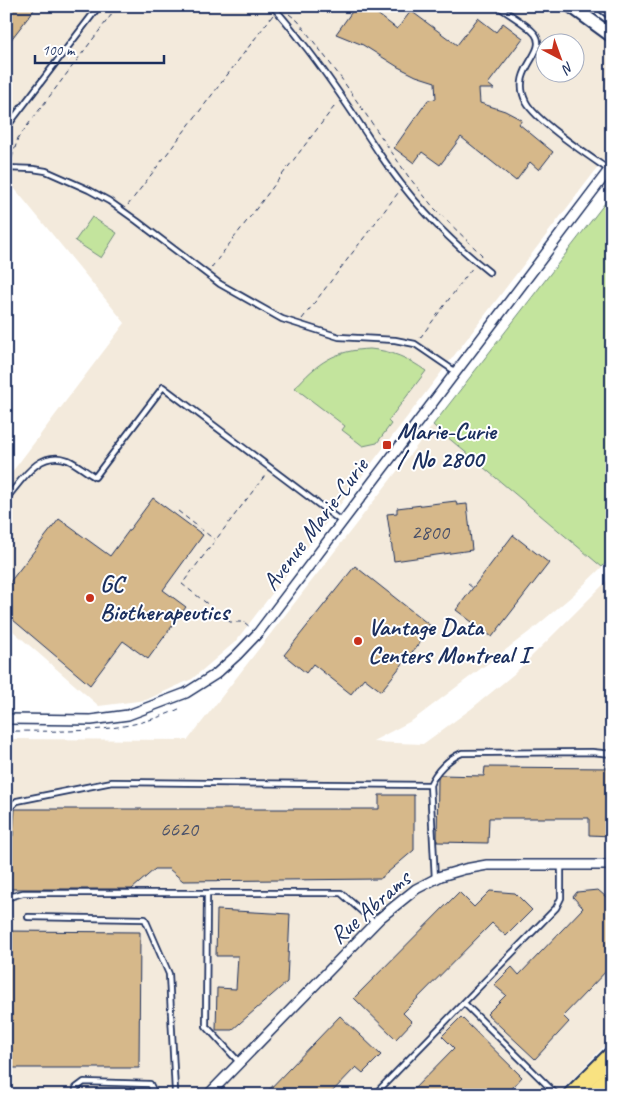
<svg xmlns="http://www.w3.org/2000/svg" width="618" height="1101" viewBox="0 0 618 1101" font-family="Caveat,sans-serif">
<style>
.built{fill:#f3eadc;fill-rule:evenodd}
.green{fill:#c3e49d;stroke:#6f8a7e}
.building{fill:#d6b88a;stroke:#1b2f5e}
.lines{fill:none;stroke-linecap:round;stroke-linejoin:round}
.lane-casing{stroke:#1b2f5e;stroke-width:8}
.street-casing{stroke:#1b2f5e;stroke-width:12}
.secondary-casing{stroke:#1b2f5e;stroke-width:16}
.primary-casing{stroke:#1b2f5e;stroke-width:19}
.highway-casing{stroke:#1b2f5e;stroke-width:21}
.path{stroke:#1b2f5e;stroke-width:1;stroke-dasharray:5 4;stroke-linecap:butt}
.lane{stroke:#fff;stroke-width:4.5}
.street{stroke:#fff;stroke-width:9}
.secondary{stroke:#fff;stroke-width:12}
.primary{stroke:#f8e281;stroke-width:15}
.highway{stroke:#f8e281;stroke-width:18}
.poi-dot{fill:#c8321e;stroke:#fff;stroke-width:2}
.labels{text-anchor:middle;dominant-baseline:central;stroke-width:4;stroke-linejoin:round;paint-order:stroke}
.number-label{font-size:21px;fill:#4a5169}
.poi-label{font-size:24px;font-weight:bold;fill:#1b2f5e;stroke:#fff;text-anchor:start}
.street-label{font-size:24px;fill:#1b2f5e;stroke:#fff}
</style>
<rect width="100%" height="100%" fill="#fff"/>
<filter id="ink" filterUnits="userSpaceOnUse"><feTurbulence type="fractalNoise" baseFrequency=".02" numOctaves="2"/><feDisplacementMap in="SourceGraphic" scale="10" xChannelSelector="R" yChannelSelector="G"/><feConvolveMatrix kernelMatrix="1 2 1 2 8 2 1 2 1" color-interpolation-filters="sRGB"/></filter>
<g filter="url(#ink)">
<path class="built" d="M6,6h558l48,35v108l-377,493 -43,37 -46,21 -47,6 -93,-81v-145l119,-157 -119,-145zM546,42h30v30h-30z
M433,425l169,142 -29,28 -40,34 -120,91 -42,22 52,2 48,-35 43,-35 98,-98v462l-55,57h-551v-356l182,1z"/>
<path class="green" d="M612,194v362l-10,11 -169,-142z
M92,217l25,16 -16,25 -26,-17z
M370,349c22,2 38,9 56,22l-38,50 3,3 -14,19 -14,3 -21,-16 3,-4 -50,-38c22,-25 40,-38 75,-39z"/>
<path class="building" d="M6,6h31l-31,40z
M356,6h11l30,23 14,-18 46,34 21,-27 18,14 7,-9 20,15 -35,46 6,5h-15l1,14 25,8 17,9 -3,4 34,28 -14,18 -9,-8 -14,19 -55,-44 -21,28 -18,-13 -8,11 -20,-15 34,-48 8,-1 -1,-17 -19,-6 -18,-9 -35,-22 -27,-11z
M153,498l50,37 -40,55 23,17 -38,52 -25,-18 -33,44 -84,-71v-27l53,-68 51,37z
M456,501l1,4 10,-1 5,46 -78,11 -7,-47 10,-1v-5z
M513,535l36,28 -57,74 -36,-27z
M355,566l77,61 -51,64 -17,-13 -13,16 -38,-30 -7,9 -22,-18z
M485,767l127,1v68l-23,-1v-17h-100l-1,25 -51,-1 1,-63 2,-4 44,1z
M379,795h35v55l-34,29 -197,2 -14,-12h-14l-23,20h-121l-5,-6v-47h7l2,-27h364z
M598,890l14,12v63l-49,51 6,6 -34,37 -48,-45 19,-19 -12,-10 18,-18 7,8 64,-67 -10,-11 4,-5z
M490,891l25,2 17,17 -26,26 -14,-13 -89,90 9,9 -16,17 -42,-41 105,-106 15,15z
M217,910l73,4 -3,68 -55,48h-16l1,-42 19,1 2,-33h-22z
M6,931l134,1 -1,136h-133z
M340,1016l41,39 -18,18 -7,-6 -27,28h-65z
M461,1017l61,60 -16,18h-98l46,-47 -12,-12z"/>
<g class="lines">
<g class="lane-casing">
<path id="lane" d="M272,6c11,11 20,23 29,35 29,36 53,74 78,112 30,45 68,86 110,119
M498,6c11,9 28,17 37,28 14,19 -26,35 -9,68 10,19 63,54 83,68
M6,128l93,-122
M6,168l27,1 13,2 43,19 20,11 28,20 83,63 62,35 57,18 56,3 20,4 41,28
M6,499c16,-19 33,-50 62,-39 9,4 18,12 27,17l68,-90 179,135
M430,785c6,-14 18,-26 32,-32l130,-1 20,2
M6,811l11,-10 95,-19 318,3 5,94
M207,893l-1,133 33,36
M6,898l17,-5h318l34,30
M28,917l117,2 24,55 6,117 -1,4
M464,1003l93,92
M76,1095v-7l8,-6 66,2 3,6v5
M374,1095l182,-187 5,-10v-33"/>
</g>
<g class="street-casing">
<path id="street" d="M6,719l85,1 37,-5 58,-22 30,-19 21,-19 21,-22 354,-467
M208,1095l172,-177 36,-29 25,-13 24,-7 22,-4h125"/>
</g>
<g class="secondary-casing">
<path id="secondary" d="M571,6l41,30
M603,6l9,7"/>
</g>
<g class="primary-casing">
<path id="primary" d="M571,1095l41,-41"/>
</g>
<g class="highway-casing">
<path id="highway" d="M594,1095l18,-19"/>
</g>
<path class="path" d="M289,14l9,7 41,54 69,101 26,32 48,47 -1,2
M12,158l6,-20 100,-132
M128,205l145,-190
M211,268l126,-165
M302,319l96,-126
M420,338l53,-71
M178,511l37,29
M468,584l5,4
M214,609l-32,-25 84,-110
M221,614l9,8h14l7,6
M6,731c61,0 118,4 175,-23"/>
<use href="#lane" class="lane"/>
<use href="#street" class="street"/>
<use href="#secondary" class="secondary"/>
<use href="#primary" class="primary"/>
<use href="#highway" class="highway"/>
</g>
</g>
<g class="poi-dot">
<rect x="382" y="440" width="10" height="10" rx="2.5"/>
<circle cx="90" cy="598" r="5"/>
<circle cx="358" cy="641" r="5"/>
</g>
<g class="labels">
<g class="number-label">
<text x="430" y="532">2800</text>
<text x="179" y="829">6620</text>
</g>
<g class="poi-label">
<text x="397" y="431">Marie-Curie<tspan x="397" dy="28">/ No 2800</tspan></text>
<text x="100" y="584">GC<tspan x="100" dy="28">Biotherapeutics</tspan></text>
<text x="368" y="627">Vantage Data<tspan x="368" dy="28">Centers Montreal I</tspan></text>
</g>
<g class="street-label">
<text transform="translate(315 524) rotate(-53)">Avenue Marie-Curie</text>
<text transform="translate(370 907) rotate(-41)">Rue Abrams</text>
</g>
</g>
<rect width="618" height="1101" fill="none" stroke="#fff" stroke-width="25"/>
<rect x="12" y="12" width="593" height="1076" fill="none" stroke="#1b2f5e" stroke-width="2" filter="url(#ink)"/>
<g transform="translate(560 58) rotate(139)"><circle r="24" fill="#ffffff" stroke="#a4acbf"/>
<path d="M0-4L9 19L0 12L-9 19Z" fill="#c8321e"/>
<text y="-8" font-size="14" font-weight="bold" text-anchor="middle" fill="#1b2f5e">N</text>
</g>
<path d="M35 55v8h129v-8" fill="none" stroke="#1b2f5e" stroke-width="2.5"/>
<text x="42" y="55" font-size="15" fill="#1b2f5e" stroke="#ffffff" stroke-width="4" paint-order="stroke">100 m</text>
</svg>
